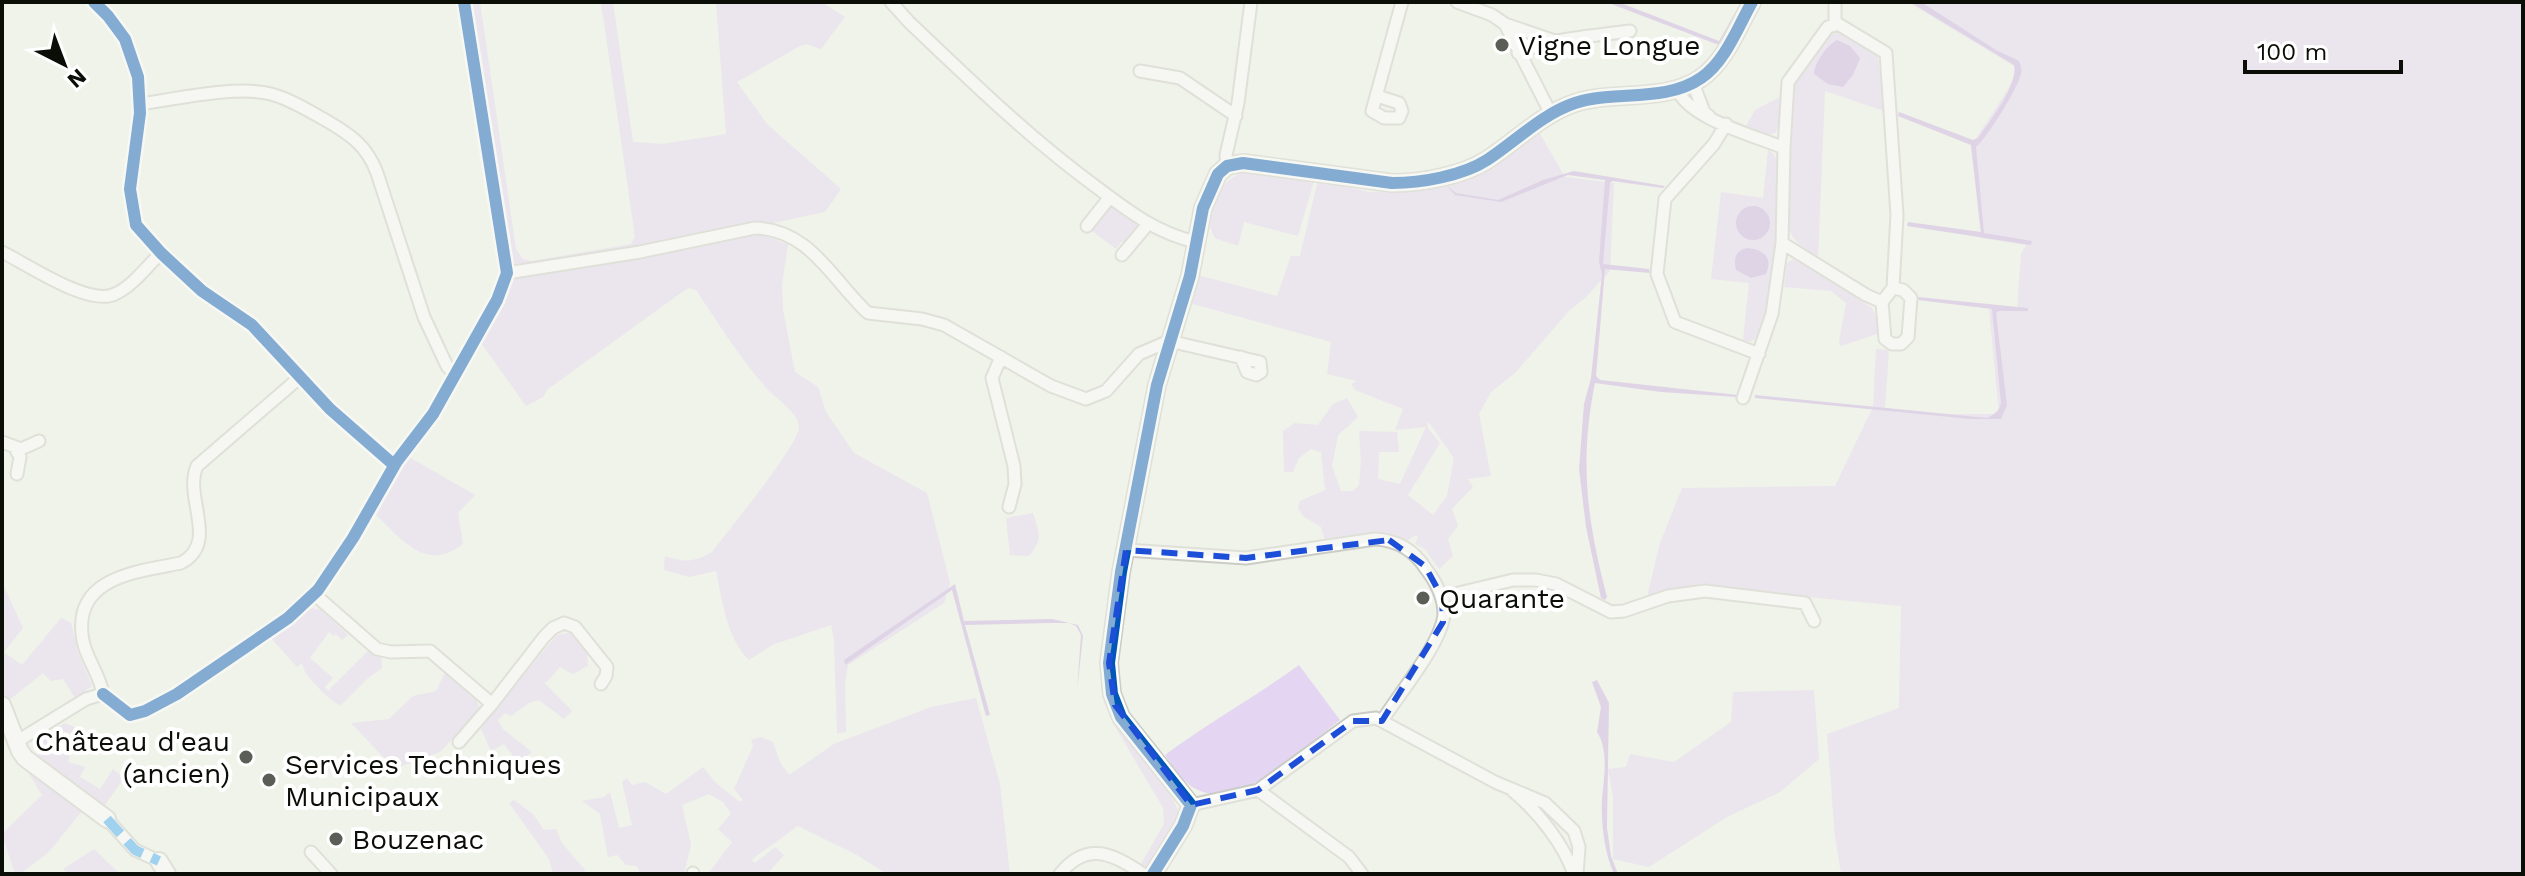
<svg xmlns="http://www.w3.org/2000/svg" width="2525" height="876" viewBox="0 0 2525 876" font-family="'Work Sans',sans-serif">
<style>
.green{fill:#e4d6f2;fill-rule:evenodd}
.water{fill:#c8afe2}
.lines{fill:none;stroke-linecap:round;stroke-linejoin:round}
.street-casing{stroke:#caccc5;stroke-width:15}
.secondary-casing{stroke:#caccc5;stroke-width:20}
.street{stroke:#fdfdfc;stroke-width:11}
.secondary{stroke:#fdfdfc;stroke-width:16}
.quiet{stroke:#3fa9f5;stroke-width:10;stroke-dasharray:20 10;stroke-linecap:butt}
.cycleway-casing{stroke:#fff;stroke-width:17}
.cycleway{stroke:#0057b8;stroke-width:12}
.marked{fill:none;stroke:#1d4ed8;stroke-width:6;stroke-dasharray:16 10;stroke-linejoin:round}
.poi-dot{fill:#5b5e56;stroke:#fff;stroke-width:3}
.labels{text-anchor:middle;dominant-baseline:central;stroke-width:8;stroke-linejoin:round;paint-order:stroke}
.poi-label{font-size:28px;fill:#0b0d07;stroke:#fff;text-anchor:start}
</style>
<rect width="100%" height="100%" fill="#f0f3e9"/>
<path class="green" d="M469,2h11l36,247 7,10 9,2 99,-17 4,-7 -34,-235h12l20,140 29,2 64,-10 -10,-132h105l24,15 -24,32 -15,-5 -6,2 -63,36 30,42 74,65 -16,23 -57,12 -1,2 -147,27 -107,15 -4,-3 -22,-158z
M1908,2h615v872h-682l-6,-38 -8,-102 72,-26 2,-102 -103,-10 -151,1 13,-54 22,-55 153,-2 38,-79 3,-58 13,1 -4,58 62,6h52l-10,-105 28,2 4,-57 5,-9 -45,-7 -10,-92 36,-55 8,-17 -1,-8z
M1840,33l38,23 6,55 -59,-20 -7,166c-12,-8 -25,-14 -29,-29l4,-144 32,-45 6,-5z
M1780,97l-1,28 -4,8 -9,2 -20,-9 9,-16z
M1539,132l26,45 49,6 -4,88 -25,27 -16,13 -54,62 -24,19 -12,22 12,62 -23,3 5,8 -21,22 6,17 -10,13 5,17 -14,13 -14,-20 -10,-5 3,-6 -2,-3 -9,6 -27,-9 -55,8 -4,-13 -18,-11 -5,-8 2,-7 25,-11 -4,-38 -10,-3 -12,9 -6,14h-9l-1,-41 12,-8 23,2 15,-21 14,-6 11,19 -20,18 -6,31 9,25h12l6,-6 2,-23 -2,-31 38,1 2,20h-20l-1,27 22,5 26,-57 -31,3 8,-21 -48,-19 -4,-6 6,-3 -30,-7 4,-32 -142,-39 9,-28 79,21 14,-40h9l18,-76 51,12 37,-1 79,-23zM1428,421l26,37 -7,38 -14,19 -25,-20 32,-52 -13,-16z
M1768,150l6,4 3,8c-1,31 0,159 -22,177 -5,4 -6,2 -12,1l6,-57 -38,-4 10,-87 42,6z
M1248,170l66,11 -16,55 -54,-14 -6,24 -23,-8c-16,-27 6,-60 33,-68z
M1110,206l26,15 -2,2 5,3 -13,16h-5l-5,7 -25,-19z
M756,231c14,2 19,11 32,13l-6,41 1,25 12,62 23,15 8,25 28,41 73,40 23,90 -6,20 -96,62 -3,18 1,49 -9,1 -3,-93 -3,-15 -59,20 -23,15c-22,-21 -27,-60 -33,-89l-27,6 -25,-7 1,-14c19,7 30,6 47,-4 15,-20 88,-108 87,-125 0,-13 -22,-28 -31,-37 -27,-30 -49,-66 -72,-100l-6,-2 -5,2 -137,99 -5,8 -17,9 -45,-63 34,-67z
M1793,259l7,1 72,48 5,11v15l-36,12 -2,-4 7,-39 -15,-12 -47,-4 3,-24z
M409,457l66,38 -17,18 5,31c-38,30 -63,-7 -90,-32z
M1033,513c7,22 10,25 -4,43l-19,-1 -4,-37z
M2,582l21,46 -19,24 18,13 39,-47 10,5 7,29 14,34 -17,12 -12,-19 -12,2 -8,-8 -35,28 -6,-5z
M312,608l9,2 27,25 -6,5 -6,-6 -2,2 -5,-4 -19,26 23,20 -8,9 3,4 40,-40 13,6 1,11 -15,11 -27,27 -15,-11 1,-3 -2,2 -18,-20 -4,-11 -5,4 -27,-30z
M571,633l16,18 1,15 -15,8 -13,-7 -13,15h-3l28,29 -8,8 -25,-19 -10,3 -18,13 -6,-3 -7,7 5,9 29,23 -13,11 -15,-19 -13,7 -10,-22 4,-7 70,-85 5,-3z
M1299,665l41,55c-33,25 -102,94 -146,68 -13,-8 -21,-21 -29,-33 43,-32 90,-58 134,-90z
M446,671l30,29 3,6 -3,8 -36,38 -39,14 -15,-6 -35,-37 38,-4 24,-23 23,-5z
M1814,690l5,69 -39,33 -53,25 -78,50 -36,-8v-62l-5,-28 18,-2 4,-13 44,8 57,-40 2,-30z
M976,698l24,86 10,90h-123l-30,-19 -59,-29 -47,34 4,3 20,-16 9,8 -17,19h-59l24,-32 -14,-13 13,-15 -8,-12 -14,-8 -27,11 9,40 -7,29h-44l-3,-8 -11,-1 -9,-10 -9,2 -8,-43 -18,-13 22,-4 6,-5 9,36 13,-3 -10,-43 5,-4 5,7 13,-3 21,12 37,-27 13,16 24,19 3,-2 -9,-11 19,-43 -2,-6 10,-3 12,5 7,20 9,13 45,-31 97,-37z
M1118,721l52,72 8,17 -3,15 -26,49h-14l29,-50 -1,-16 -50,-85z
M65,723l14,6 -2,6 -16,-4 -3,10 14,4 -4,17 17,5 -5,10 20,12 13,-20 11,9 -22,31 -58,-44 1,-5 -6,-4 5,-20z
M29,765l57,41 -37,46 -29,22h-5l-13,-40 40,-39 -16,-26z
M514,800l19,14 11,16 12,-1 6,14 23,27 -2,4h-30l-4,-15 -40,-56z
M94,849l26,25h-52l-5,-5z"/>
<path class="water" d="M1606,2h12l101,39 22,-39h3l-25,43z
M1910,2h11l75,48 23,11c2,6 3,7 2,13 -3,14 -34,64 -45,73l8,86 48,8 -1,4 -124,-19 1,-4 73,10 -10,-87 -73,-29 1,-4 74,28 5,-2c11,-16 41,-54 36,-73z
M1837,40l13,6 10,12 -7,17 -10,12 -15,-3 -14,-10c1,-12 13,-29 23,-34z
M1574,171l91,15 -2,2 -51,-7 -2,2 -7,81 46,5 1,4 -45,-4 -9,107 4,4 138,15 -1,2 -76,-5 -66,-9c-16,79 -8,137 12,214l-2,3 -4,-2 -15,-71 -7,-58 5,-65 7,-26 11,-104 -3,-12 6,-82 -37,-5 -67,27 -46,-7 -8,-9 9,7 42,7 45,-20z
M1736 223a17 17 0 1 1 34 0a17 17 0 1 1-34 0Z
M1748,248c16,2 25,9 18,26l-15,4 -15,-8c-3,-12 0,-20 12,-22z
M1918,297l110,11v3h-29l-3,2 11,92 -6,14h-30l-216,-21v-3l232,23c8,-4 12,-7 14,-15l-9,-94 -74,-9z
M955,584l9,37 88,-2 26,6 5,11 -6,55 4,-56 -5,-9 -7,-3h-18l-86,2 25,90 -4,1 -34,-126 -107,75 -1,-5z
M1597,680l12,23 -2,125 4,28 7,18h-4c-10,-23 -13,-50 -12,-75 2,-22 7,-48 -5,-67l4,-25 -9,-25z"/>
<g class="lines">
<g class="street-casing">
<path id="street" d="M94,2l14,14 17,23 13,38 2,36 -10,76 6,36 25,28 41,38 50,34 78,84 64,56
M891,2l18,20c60,57 119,115 186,164 32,24 61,47 101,56
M1457,2l35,13 13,9 46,90
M1505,24l50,17
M1835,24v-22
M1518,53c33,-15 76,-17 112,-22
M1140,71l40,7 56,38
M1693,83l11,29 5,4
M1677,88c9,30 79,48 107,60l-2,95 84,52 16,7 11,-14 4,-73 -11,-162 -48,-29 -10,3 -40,55 -4,66
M1377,96l22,7 3,8 -3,7h-15l-12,-7 30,-109
M140,104c35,-5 98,-19 131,-10 19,5 38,17 56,27 24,14 40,25 50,52l47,144 23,49 8,9
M1726,124l-12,20 -49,55 -8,75 18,48 84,32
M1227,166l-1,-11 12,-52 13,-101
M1087,226l23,-29
M2,252c25,12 87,55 113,42 18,-8 32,-28 46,-41
M1122,255l26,-31
M507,273l133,-21 115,-24c55,1 78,53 113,85l54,6 22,6 107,61 35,13 20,-8 33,-37 30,-13 91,21 1,10 -5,3 -9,-3 -6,-15
M1882,302l3,37 7,5h9l7,-7 3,-39 -8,-8 -10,-2
M1001,357l-9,21 22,88 1,18 -6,23
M1743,398l29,-84 10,-71
M2,442l19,7 18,-8
M15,448l5,9 -3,17
M1126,550l120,8 129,-19c22,1 39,11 51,30 10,13 18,28 18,45 -2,29 -46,81 -62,107
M314,594l63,55 14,3 39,-1 62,53 52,-67 9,-9 11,-5 11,4 32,40 -1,9 -5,8
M1442,597l71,-17h23l20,4 55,28 13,-1 44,-15 37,-5 100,12 9,18
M103,694l27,21 15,-4 32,-17 111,-76 30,-28 35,-52 44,-77 36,-47 64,-114 10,-27 -43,-271
M16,742l70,-43 17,-5c-3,-19 -16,-34 -20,-53 -12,-64 53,-69 98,-78 39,-21 2,-65 16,-97l102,-88
M459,742l33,-38
M1258,790l91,67 13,17
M1513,791c25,21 50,52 61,83
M1191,805l67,-15 95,-69 23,-3 119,64 50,21 29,28 5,16 -2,27
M107,819l28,31 24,11
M311,852l20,22
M693,874v-1
M1060,874c27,-34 54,-20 83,0"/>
</g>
<g class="secondary-casing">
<path id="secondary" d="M2,705l18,46 5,7 82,61
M159,861l8,13
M1153,874l30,-48 8,-21 -70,-88 -9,-23 -3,-31 12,-91 36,-187 33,-109 13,-68 15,-34 9,-8 16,-3 149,20c29,0 70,-7 95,-23 29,-19 55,-46 88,-57 39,-13 90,0 126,-25 24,-16 37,-51 51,-76"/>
</g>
<use href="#street" class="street"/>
<use href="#secondary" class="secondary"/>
<path class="quiet" d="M107,819l28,31 24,11"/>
<g class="cycleway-casing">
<path id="cycleway" d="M94,2l14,14 17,23 13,38 2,36 -10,76 6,36 25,28 41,38 50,34 78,84 64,56
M103,694l27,21 15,-4 32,-17 111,-76 30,-28 35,-52 44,-77 36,-47 64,-114 10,-27 -43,-271
M1153,874l30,-48 8,-21 -70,-88 -9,-23 -3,-31 12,-91 36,-187 33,-109 13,-68 15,-34 9,-8 16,-3 149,20c29,0 70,-7 95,-23 29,-19 55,-46 88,-57 39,-13 90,0 126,-25 24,-16 37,-51 51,-76"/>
</g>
<use href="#cycleway" class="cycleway"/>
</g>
<path d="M0 0H2525V876H0ZM1389,540l36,26 17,31 1,25 -61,99h-29l-95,69 -67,15 -76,-100 -6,-42 17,-113 120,8z" fill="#f0f3e9" fill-opacity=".55" fill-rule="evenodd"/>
<path class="marked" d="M1389,540l36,26 17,31 1,25 -61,99h-29l-95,69 -67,15 -76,-100 -6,-42 17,-113 120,8z"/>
<g class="poi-dot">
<circle cx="1502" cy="45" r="8"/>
<circle cx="1423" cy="598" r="8"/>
<circle cx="246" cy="757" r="8"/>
<circle cx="269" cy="780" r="8"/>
<circle cx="336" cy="839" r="8"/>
</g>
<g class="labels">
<g class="poi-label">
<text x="1518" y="45">Vigne Longue</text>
<text x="1439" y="598">Quarante</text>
<text x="230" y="741" text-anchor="end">Château d'eau<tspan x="230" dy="32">(ancien)</tspan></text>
<text x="285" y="764">Services Techniques<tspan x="285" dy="32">Municipaux</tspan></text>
<text x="352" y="839">Bouzenac</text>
</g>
</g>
<rect width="2525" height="876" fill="none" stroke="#0b0d07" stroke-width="8"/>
<g transform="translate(64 64) rotate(138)" stroke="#ffffff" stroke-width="6" paint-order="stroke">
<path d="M0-6L14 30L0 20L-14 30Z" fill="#0b0d07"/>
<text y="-12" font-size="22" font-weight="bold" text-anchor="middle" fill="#0b0d07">N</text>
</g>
<path d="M2245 60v12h156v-12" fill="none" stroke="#0b0d07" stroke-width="4"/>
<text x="2257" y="60" font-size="24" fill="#0b0d07" stroke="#ffffff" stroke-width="6" paint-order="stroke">100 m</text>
</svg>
